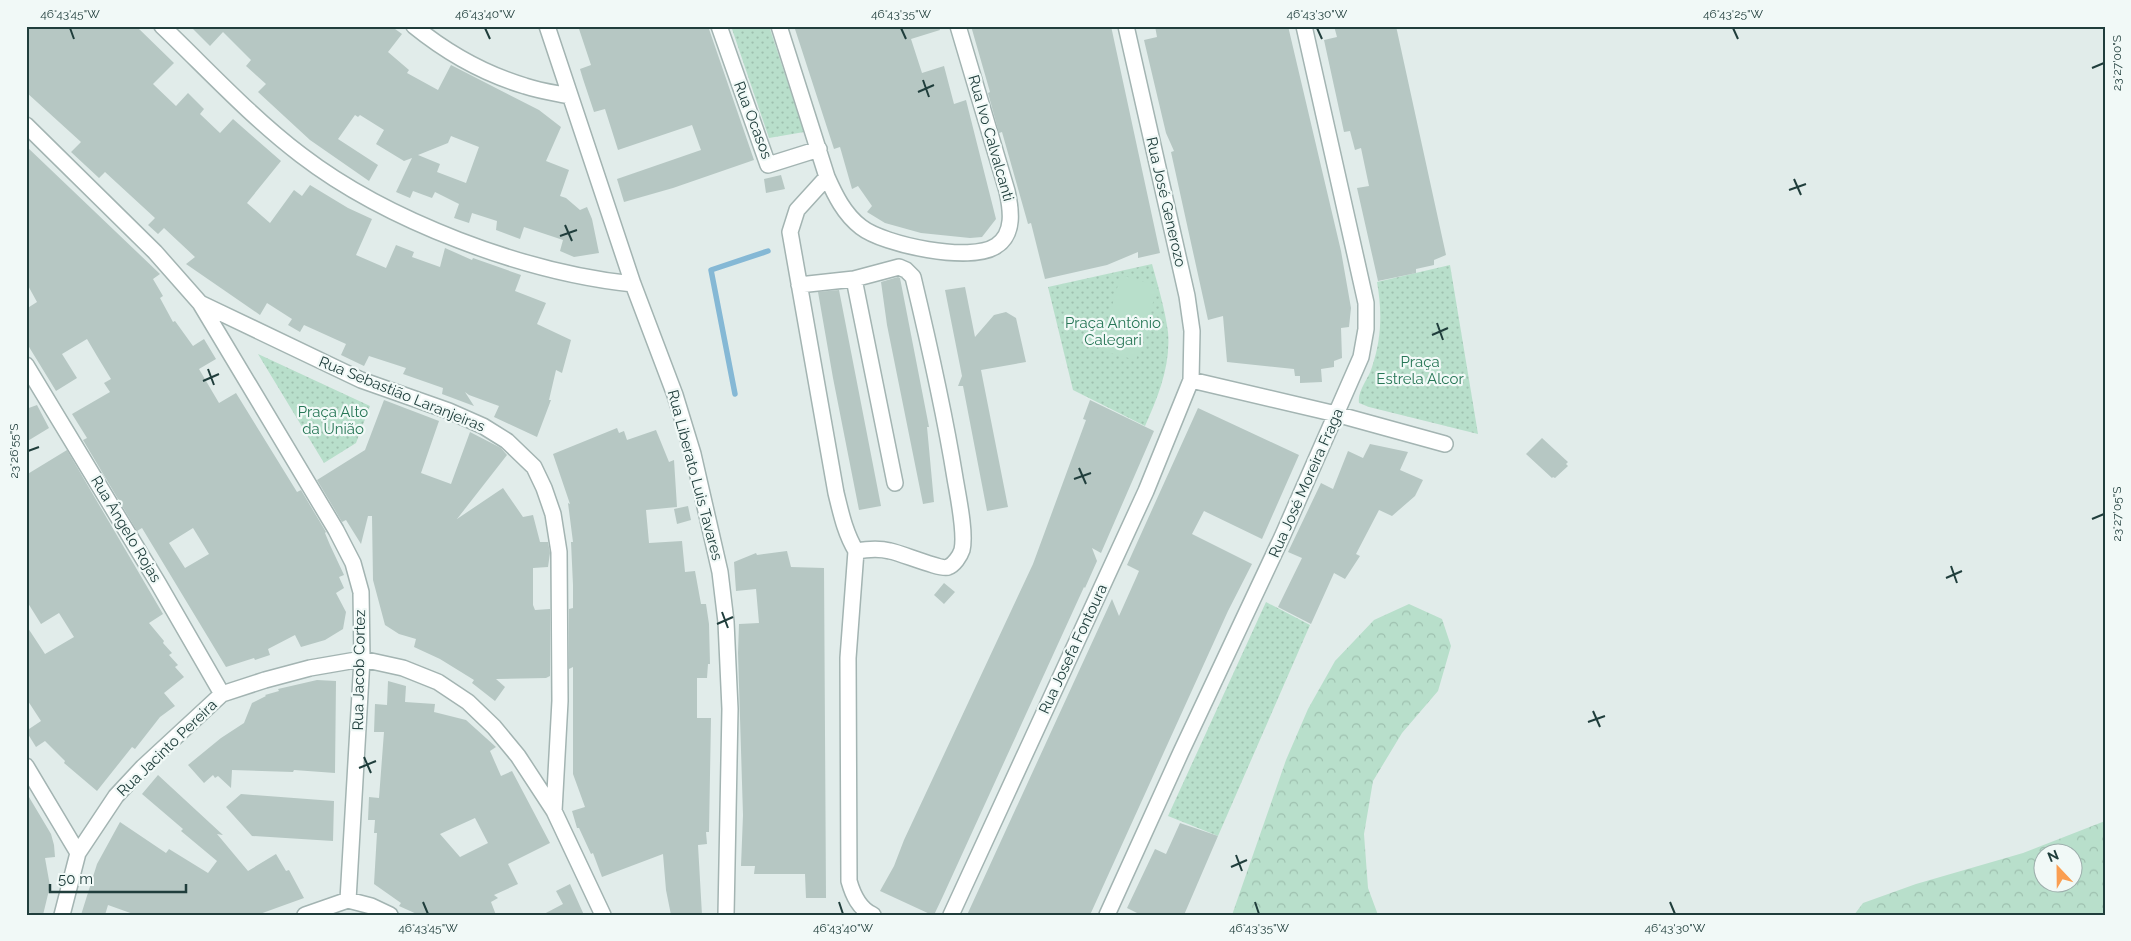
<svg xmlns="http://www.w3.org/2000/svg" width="2131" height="941" viewBox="0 0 2131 941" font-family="Raleway,sans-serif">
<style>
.forest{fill:url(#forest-crowns);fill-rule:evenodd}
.park{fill:url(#park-dots)}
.pitch{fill:#b8dfcb}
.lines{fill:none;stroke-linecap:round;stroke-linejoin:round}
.stream{stroke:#85b8d5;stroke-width:5.5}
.building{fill:#b6c7c3;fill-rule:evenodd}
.street-casing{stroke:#a3b4b2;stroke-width:18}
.street{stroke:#fff;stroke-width:15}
.ticks{fill:none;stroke:#203e3c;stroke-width:2}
.labels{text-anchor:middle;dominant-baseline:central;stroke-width:4.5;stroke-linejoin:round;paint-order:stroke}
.street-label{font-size:15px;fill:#203e3c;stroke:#f1f9f7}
.park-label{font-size:15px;fill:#287757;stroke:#f1f9f7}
.neatline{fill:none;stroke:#203e3c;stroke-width:2}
.ticks-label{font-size:12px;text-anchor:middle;fill:#203e3c}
</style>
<defs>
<pattern id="forest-crowns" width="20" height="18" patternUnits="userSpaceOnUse" patternTransform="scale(1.25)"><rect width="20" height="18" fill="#b8dfcb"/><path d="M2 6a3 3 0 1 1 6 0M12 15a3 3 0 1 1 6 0" fill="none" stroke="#9ec0af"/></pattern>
<pattern id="park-dots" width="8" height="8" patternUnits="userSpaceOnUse" patternTransform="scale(1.25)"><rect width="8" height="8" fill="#b8dfcb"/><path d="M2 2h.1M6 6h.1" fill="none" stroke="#9ec0af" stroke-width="1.8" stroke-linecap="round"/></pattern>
</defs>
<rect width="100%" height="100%" fill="#e1ecea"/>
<path class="forest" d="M1409,604l33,15 9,27 -13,45 -36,42 -29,48 -9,53 4,54 10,27h-146l54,-155 22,-51 27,-48 39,-41z
M2105,821v94h-251l9,-12 53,-19 107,-31zM2044,854h30v30h-30z"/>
<path class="park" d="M731,26h38l35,106 -35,6z
M1152,264c6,22 13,45 16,68 3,33 -10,65 -23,94l-72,-36 -25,-103z
M1450,265l28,169 -109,-27 -10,-4c-2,-12 10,-25 13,-36 10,-29 10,-57 5,-85z
M258,354l112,52 -14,37 -32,20z
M1266,602l44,23 -92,211 -50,-20z"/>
<path class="pitch" d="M1121,275l37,11 -22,74 -37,-10z"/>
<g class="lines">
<path class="stream" d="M735,394l-24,-124 57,-19"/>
</g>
<path class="building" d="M26,26h110l38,37 -21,21 23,22 12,-13 16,16 -4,5 20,19 13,-14 48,42 -34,42 23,20 24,-33 8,6 8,-11 38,23 24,11 -16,36 30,13 10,-23 18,7 -2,5 28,10 5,-19 27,12 1,-2 48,17 -6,16 31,12 -9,21 34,16 -9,33 -6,-3 -7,30h2l-14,37 -43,-20 5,-11 -30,-11 -4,-3 9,14 -32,-12 1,-6 -40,-14 3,-6 -37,-12 -5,10 -23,-11 5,-11 -42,-19 -4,7 -12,-7 4,-6 -25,-16 -7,12 -74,-51 9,-7 -31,-29 -6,6 -10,-9 7,-7 -50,-46 -6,6 -28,-26 10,-10 -55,-50z
M190,26h201l11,8 -14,18 21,18 -2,3 31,17 13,-25 88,45 22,17 -15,34 23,9 -9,26 6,2 14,12 7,-3 5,12 7,34 -25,4 -14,-6 3,-11 -39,-13 -4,12 -24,-9 1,-9 -25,-8 -3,10 -15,-5 5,-14 -24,-12 -3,6 -19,-7 -3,7 -14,-6 16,-34 -8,3 -28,-17 8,-14 -24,-15 -2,2 -3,-2 -17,24 40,26 -9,16 -59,-41 -52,-48 8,-8 -20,-18 5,-6 -28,-28 -13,14zM451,136l28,11 -13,36 -29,-11 3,-8 -22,-9 30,-12z
M578,26h130l46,134 -81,28 -49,14 -7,-23 84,-29 -9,-25 -74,25 -13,-41 -11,3 -11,-33 -3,-10 11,-4z
M794,26h145l1,4 -29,9 11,34 22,-7 10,38 12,-4 30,119 -14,18 -12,1 -49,-5 -36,-10 -18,-11 5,-6 -14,-20 -6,3 -12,-42 -6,2z
M971,26h140l49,227 -22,5v-6l-31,13 -62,14 -14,-56 -3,1 -26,-92 -3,1 -11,-40 2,-1z
M1155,26h133l53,225 10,57 -2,19 -8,1 1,30 -8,3v6l-13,2 1,13 -22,1v-7h-5l-1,-7 -67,-7 -4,-46 -15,4 -37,-168 3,-1 -8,-18 -22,-93 13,-3z
M1334,26h62l50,229 -12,5v5l-18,4v4l-38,8 -21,-93 12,-2 -8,-38 -6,2 -5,-19 -6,1 -20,-92 13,-3z
M26,146l134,128 -7,5 10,17 -3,2 13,24 2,-1 18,25 11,-7 12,20 -17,10 20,34 17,-10 61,99 4,-2 25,42 -1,1 5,12 14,30 -5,2 5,11 -8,5 10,19 -3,17 -18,11 -24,7 -6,-12 -27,14 2,6 -15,5 -1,-2 -28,9 -84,-139 -5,3 -54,-91 4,-2 -15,-24 38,-22 -6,-9 7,-4 -14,-23 -10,-17 -25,15 15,24 -21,13 -30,-49v-33l11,-7 -11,-20zM193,528l16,26 -24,14 -16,-25z
M781,175l4,14 -19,4 -2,-14z
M898,277l2,1 29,149h-2l7,75 -11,2 -36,-179 -6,-43z
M965,287l10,50 19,-22 12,-3 10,6 10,44 -45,8 27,137 -21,4 -24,-125h-5l4,-10 -17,-86z
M839,290l42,216 -22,4 -26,-132 -15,-86z
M384,400l55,21 -18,52 30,11 19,-52 31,16 6,7 -50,64 46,-31 20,29 10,-2 7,27h8l2,11 -2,14 -15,1v37l2,5 15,-1v67l-4,2 -50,1 9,8 -10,14 -23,-18 2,-3 -34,-21 -26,-12 2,-8 -17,-5 -14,-9 -12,-45 -1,-64h-4l-7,28 -15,-24 -4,2 -25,-42 48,-30z
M1090,400l64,31 -53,122 -9,-5 5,13 -12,27 -1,-1 -141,309 -9,19h-2l-52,-24 14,-25 10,-26 129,-276 46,-125 7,-19 -3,-1z
M37,405l12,23 -23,14v-33z
M1198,408l101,47 -37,84 -58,-28 -12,23 60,30 -24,47 -138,304h-123l145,-316 7,17 17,-38 3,-7 -12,-6z
M617,428l2,5 5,-2 3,9 29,-10 13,32 5,-2 3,47 -31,3 3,33 33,-2 3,31 10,-1 6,33h5l3,20 1,40h-2l-1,14h-10v40h14l-2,114h-3l1,12 -9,1 4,70h-31l-5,-25 -3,-36 -61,23 -9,-24 -2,1 -12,-26h-2l-5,-17 13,-4 -12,-33v-107l-4,2v-60l4,-1v-23l-2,-43h2l-5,-39 2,1 -17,-50z
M1542,438l26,24 -2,2 2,2 -13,12 -2,-1 -1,1 -26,-24z
M1370,444l38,8 -8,18 23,10 -8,16 -23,20 -13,-6 -23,44 4,2 -15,23 -11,-6 -23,51 -33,-17 24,-49 -14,-6 33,-69 12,6 15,-38 15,7z
M67,450l96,164 -14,9 15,18 -1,2 9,10 -3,2 9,10 -3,2 9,10 -20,16 11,13 -15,11 -25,32 -3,-2 -35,44 -33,-28 1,-2 -20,-20 -9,6 -10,-16 15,-10 -15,-23v-73l19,29 29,-17 -15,-24 -18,11 -15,-24v-125z
M688,506l3,14 -14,4 -3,-15z
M787,551l4,16 33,1 2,330h-20l-1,-24h-51l1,-8h-14l2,-51 -5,-162 1,-29 20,-1 -3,-34 -20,2 -2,-29 22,-9 1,2z
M944,583l11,9 -11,12 -10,-9z
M317,680l19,1 -1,92 -41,-3 -1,2 -61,-2 -1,18 -13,-12 -3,2 -2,-3 -9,8 -16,-18 33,-27 23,-15 8,-20 14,-7 -1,-1 14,-4 -1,-2z
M388,681l18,5 -1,16 30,2 -1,8 32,8 30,27 -6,4 11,25 11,-5 38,72 -42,21 10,20 -24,11 4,3 -7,4 5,13h-77l-20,-9 2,-3 -27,-19 3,-51h-3l1,-13h-7l1,-23 10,1 5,-66h-10l1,-28 12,1zM475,818l13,25 -28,14 -20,-23z
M158,775l65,60 -6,-1 31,37 28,-17 10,17 3,-1 15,28 -47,17h-121l-28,-10 -3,10h-24l16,-51 23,-42 46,31 3,-4 39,24 9,-12 -36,-30 2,-2 -41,-35z
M26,792l25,42 3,11 1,12 -10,1 5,28 -7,29 -17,-3z
M241,794l93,7 -1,40 -81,-5 -26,-29z
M1180,823l38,13 -34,79h-43l-14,-7 28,-59 11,5z
M570,884l14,31h-42l21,-11 -7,-13z"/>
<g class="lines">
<g class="street-casing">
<path id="street" d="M162,26c45,43 89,91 139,129 86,66 224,118 332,129
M414,26c32,26 71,48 111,60 15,5 30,7 45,10
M547,26l86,258 42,111 18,59 27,118 6,50 4,87 -4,206
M719,26l49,139 51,-16
M779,26l48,151c8,18 17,37 34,50 23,18 110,36 135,19 19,-12 15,-37 11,-55l-49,-165
M26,125l129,127 45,51 161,77 88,31 34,15 24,15 27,26 10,21 9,26 6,38 1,149 -6,110
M827,177l-30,33 -7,22 46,261c5,20 9,40 20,58l-8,107 1,223c4,14 10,28 24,34
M854,279l45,-12 7,3 7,7c16,67 31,133 42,201 3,18 11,55 7,72 -2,6 -8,15 -14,17 -7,3 -47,-14 -58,-16 -11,-3 -22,-2 -34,0
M799,285l55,-6 41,204
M200,303l136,227 17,33 8,29 1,67 -14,241
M26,365l132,218 64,111
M1191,380l145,34 109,30
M26,766l52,87
M62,915l16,-62 38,-57 27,-29 79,-73 43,-14 45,-12 52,-9 41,9 35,14 30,20 26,25 24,29 36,55 49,104
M305,915l43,-15 23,6 19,9
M951,915l195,-424 45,-111 1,-49 -5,-35 -61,-270
M1107,915l74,-163 101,-215 79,-180 5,-28v-26l-62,-277"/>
</g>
<use href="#street" class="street"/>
</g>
<path class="ticks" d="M70,28l4,11M485,28l5,11M901,28l5,11M1317,28l5,11M1733,28l5,11M2092,68l12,-5M923,80l6,17M918,92l16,-7M1794,179l7,16M1789,190l17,-6M565,225l7,16M560,236l17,-6M1437,323l6,17M1432,335l16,-7M208,369l6,16M203,381l16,-7M28,451l11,-4M1079,468l7,16M1074,479l17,-6M2092,519l12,-5M1951,566l6,17M1946,578l16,-7M722,612l6,16M717,624l16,-7M1593,711l7,16M1588,722l17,-6M364,757l7,16M359,768l17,-7M1236,855l6,16M1231,867l16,-7M423,902l5,12M839,902l4,12M1255,902l4,12M1670,902l5,12"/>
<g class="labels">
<g class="street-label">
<text transform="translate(753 120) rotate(69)">Rua Ocasos</text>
<text transform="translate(991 138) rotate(74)">Rua Ivo Calvalcanti</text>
<text transform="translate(1166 202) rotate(77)">Rua José Generozo</text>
<text transform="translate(402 394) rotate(22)">Rua Sebastião Laranjeiras</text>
<text transform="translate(695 475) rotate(75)">Rua Liberato Luis Tavares</text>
<text transform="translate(1306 483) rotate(-66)">Rua José Moreira Fraga</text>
<text transform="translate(126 529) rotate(59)">Rua Ângelo Rojas</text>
<text transform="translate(1073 649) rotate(-65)">Rua Josefa Fontoura</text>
<text transform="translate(359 670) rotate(-89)">Rua Jacob Cortez</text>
<text transform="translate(167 748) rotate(-44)">Rua Jacinto Pereira</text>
</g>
<g class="park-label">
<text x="1113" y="323">Praça Antônio<tspan x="1113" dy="17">Calegari</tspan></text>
<text x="1420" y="362">Praça<tspan x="1420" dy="17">Estrela Alcor</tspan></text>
<text x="333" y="412">Praça Alto<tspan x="333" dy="17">da União</tspan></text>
</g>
</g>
<rect width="2131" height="941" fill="none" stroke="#f1f9f7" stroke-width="55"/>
<g transform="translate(2058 868) rotate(338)"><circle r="24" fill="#f1f9f7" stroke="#9daeac"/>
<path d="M0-4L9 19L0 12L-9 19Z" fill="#fa9e51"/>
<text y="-8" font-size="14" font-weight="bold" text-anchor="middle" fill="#203e3c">N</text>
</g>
<path d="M50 884v8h136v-8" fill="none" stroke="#203e3c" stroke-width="2.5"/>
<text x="58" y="884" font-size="15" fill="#203e3c" stroke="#f1f9f7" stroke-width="4" paint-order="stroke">50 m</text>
<rect x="28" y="28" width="2076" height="886" class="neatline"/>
<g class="ticks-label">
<text x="70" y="18">46°43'45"W</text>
<text x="485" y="18">46°43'40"W</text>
<text x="901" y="18">46°43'35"W</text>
<text x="1317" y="18">46°43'30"W</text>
<text x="1733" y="18">46°43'25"W</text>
<text transform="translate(2117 63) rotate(-90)" y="4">23°27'00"S</text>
<text transform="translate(14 451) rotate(-90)" y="4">23°26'55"S</text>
<text transform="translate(2117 514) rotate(-90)" y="4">23°27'05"S</text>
<text x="428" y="932">46°43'45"W</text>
<text x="843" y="932">46°43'40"W</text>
<text x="1259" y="932">46°43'35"W</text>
<text x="1675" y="932">46°43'30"W</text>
</g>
</svg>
